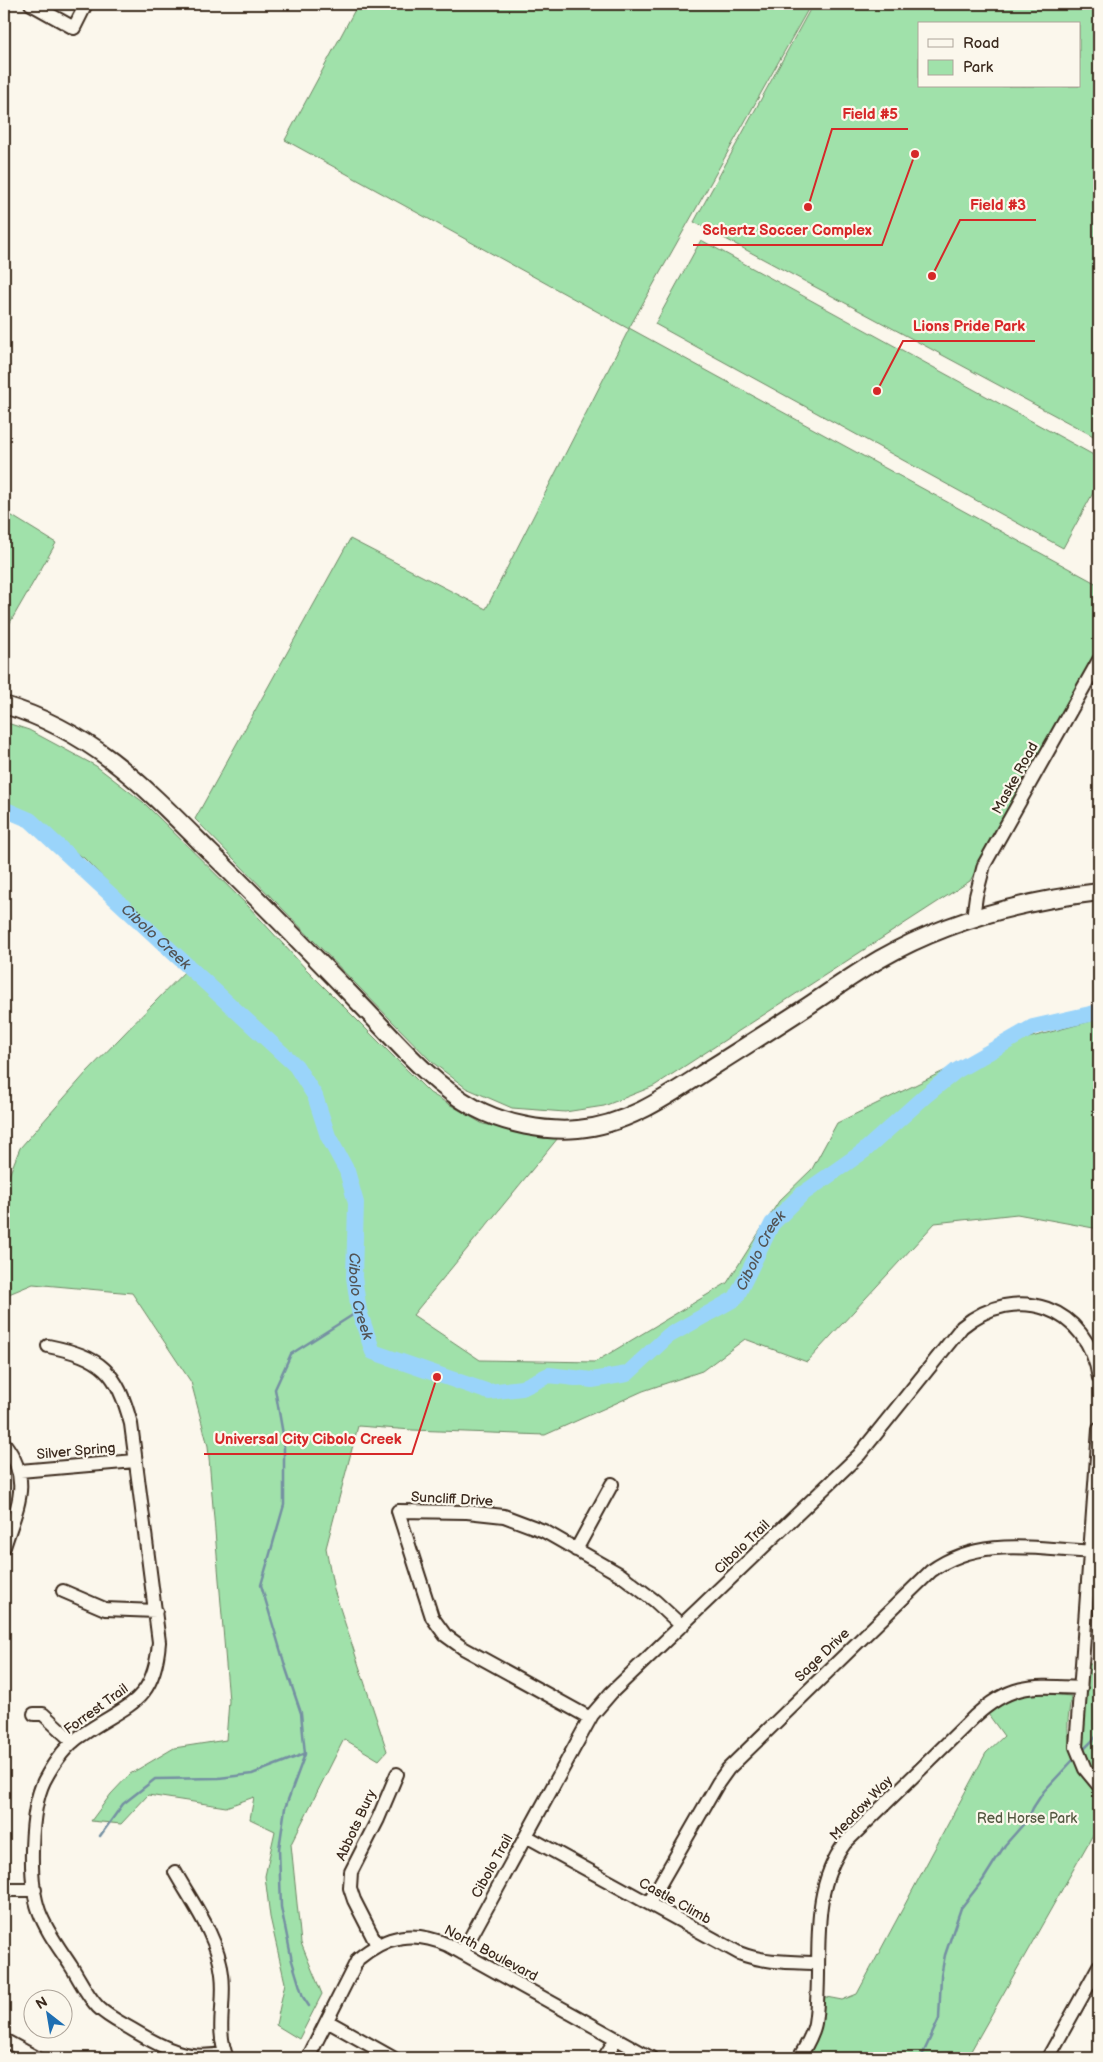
<svg xmlns="http://www.w3.org/2000/svg" width="1103" height="2062" viewBox="0 0 1103 2062" font-family="'Balsamiq Sans',sans-serif">
<style>
.green{fill:#a0e1aa;stroke:#6e8664;fill-rule:evenodd}
.lines{fill:none;stroke-linecap:round;stroke-linejoin:round}
.stream{stroke:#7490a2;stroke-width:2.5}
.river{stroke:#9ad4fa;stroke-width:16}
.minor-casing{stroke:#3b2a1e;stroke-width:16}
.major-casing{stroke:#3b2a1e;stroke-width:20}
.minor{stroke:#fbf7ec;stroke-width:12}
.major{stroke:#fbf7ec;stroke-width:16}
.labels{text-anchor:middle;dominant-baseline:central;stroke-width:4.5;stroke-linejoin:round;paint-order:stroke}
.street-label{font-size:14px;fill:#3b2a1e;stroke:#fbf7ec}
.park-label{font-size:14px;fill:#545841;stroke:#fbf7ec}
.water-label{font-size:15px;font-style:italic;fill:#535455;stroke:#fbf7ec}
.leader{fill:none;stroke:#d62828;stroke-width:2}
.callout-dot{fill:#d62828;stroke:#fbf7ec;stroke-width:2}
.callout-label{font-size:15px;text-anchor:middle;font-weight:bold;fill:#d62828;stroke:#fbf7ec;stroke-width:4.5;stroke-linejoin:round;paint-order:stroke}
</style>
<rect width="100%" height="100%" fill="#fbf7ec"/>
<filter id="ink" filterUnits="userSpaceOnUse"><feTurbulence type="fractalNoise" baseFrequency=".02" numOctaves="2"/><feDisplacementMap in="SourceGraphic" scale="10" xChannelSelector="R" yChannelSelector="G"/><feConvolveMatrix kernelMatrix="1 2 1 2 8 2 1 2 1" color-interpolation-filters="sRGB"/></filter>
<g filter="url(#ink)">
<path class="green" d="M358,4h453l-182,324 470,257v63l-129,233 -316,205 -50,20 -39,6 -53,-4 -46,-20 -34,-26 -237,-243 155,-280 136,70 143,-280 -344,-189z
M813,4h286v435l-405,-217zM919,24h160v62h-160z
M701,240l398,218v24l-36,66 -408,-224z
M4,511l52,32 -52,90z
M4,722l25,8 67,36 47,36 106,105 56,61 125,125 53,31 75,14 -145,177 67,45 115,2 132,-79 52,-82 33,-32 25,-46 154,-75 108,-29v210l-82,-15 -82,9 -128,139 -62,-23 -43,32 -59,20 -98,44 -133,-5 -54,-4 -32,122 8,42 53,161 -8,9 -35,-21 -53,105 10,99 21,51 -23,45 -23,-14 9,-42 -15,-66 -5,-41 10,-45 -25,-12 4,-22 -28,10 -78,-12 -27,29 -30,-3 20,-27 19,-20 44,-26 52,-8 3,-39 -21,-255 -17,-64 -59,-89 -99,-9 -29,12v-108l16,-40 66,-75 103,-106 -105,-109 -80,-52z
M1087,1664h12v117l-5,-6 -14,-29z
M1035,1693l36,3c-1,11 -4,24 -3,36 2,23 13,48 31,62v30l-132,234h-163l17,-62 21,4 15,-6 129,-241 18,-17 -16,-22 17,-15z"/>
<g class="lines">
<path class="stream" d="M1084,1749l15,-15
M100,1836l23,-32 32,-25 64,-1 33,-4 52,-20
M309,2006l-6,-9 -11,-36 -11,-54 -2,-58 6,-41 20,-54 -4,-41 -15,-44 -25,-84 23,-80v-65l-9,-51 16,-35 68,-43
M921,2058l18,-39 2,-43 4,-21 16,-47 22,-28 22,-35 23,-26 5,-11 11,-17 29,-31"/>
<path class="river" id="s1" d="M4,809l26,11 266,246 19,30 13,40 19,35 9,32 -2,74 5,34 14,41 116,40 33,-4 27,-13 43,5 35,-6 41,-38 68,-38 36,-74 29,-29 63,-44 61,-55 31,-25 77,-44 66,-15"/>
<g class="minor-casing">
<path id="minor" d="M31,4l43,24 12,-24
M973,918l3,-22 8,-31 115,-205
M48,1346c54,11 69,25 83,78l28,218c-5,63 -33,62 -77,93 -16,10 -29,29 -38,46 -14,29 -16,100 -5,130 7,20 21,38 32,55 9,14 16,30 27,41 10,10 23,16 35,23 30,18 56,32 92,23
M1099,1429l-23,318 9,22 14,17
M4,1443c29,38 13,63 0,104
M20,1471l115,-10
M576,1550l36,-66
M63,1591l42,18 51,2
M34,1714h9l30,28
M590,1718l-127,-70 -18,-13 -13,-18 -34,-106 69,1 37,4 40,15 77,44 34,26 27,25
M526,1836l213,117c25,10 52,9 79,10
M175,1872c18,32 43,65 47,102 4,29 -7,55 5,84
M4,1890h31
M649,1903l69,-120 10,-14 203,-198c48,-35 105,-22 161,-19
M377,1945l-23,-45 -4,-12 1,-16 27,-53 19,-45
M462,1953l130,-238 19,-22 248,-238 103,-128c54,-45 126,-21 137,51
M327,2021l66,37
M4,2040l33,18
M308,2058l50,-99c29,-24 55,-29 90,-14l203,113
M604,2058l12,-19
M799,2058c6,-10 14,-23 16,-35 9,-59 -9,-128 30,-180l129,-126c38,-35 60,-31 107,-29
M1048,2058l51,-92"/>
</g>
<g class="major-casing">
<path id="major" d="M4,705c89,26 143,84 206,147 52,51 103,103 153,155 35,36 68,77 112,101 30,16 70,24 103,21 51,-4 94,-36 136,-63 32,-20 63,-40 94,-60 24,-16 48,-33 72,-47 68,-39 143,-58 219,-67"/>
</g>
<use href="#minor" class="minor"/>
<use href="#major" class="major"/>
</g>
</g>
<g class="labels">
<g class="street-label">
<text transform="translate(1015 778) rotate(-61)">Maske Road</text>
<text transform="translate(76 1451) rotate(-5)">Silver Spring</text>
<text transform="translate(452 1499) rotate(3)">Suncliff Drive</text>
<text transform="translate(742 1547) rotate(-44)">Cibolo Trail</text>
<text transform="translate(822 1655) rotate(-44)">Sage Drive</text>
<text transform="translate(96 1709) rotate(-36)">Forrest Trail</text>
<text transform="translate(861 1808) rotate(-46)">Meadow Way</text>
<text transform="translate(356 1825) rotate(-65)">Abbots Bury</text>
<text transform="translate(492 1866) rotate(-61)">Cibolo Trail</text>
<text transform="translate(675 1901) rotate(29)">Castle Climb</text>
<text transform="translate(491 1953) rotate(28)">North Boulevard</text>
</g>
<g class="park-label">
<text x="1027" y="1818">Red Horse Park</text>
</g>
<g class="water-label">
<text stroke="none"><textPath href="#s1" startOffset="200">Cibolo Creek</textPath></text>
<text stroke="none"><textPath href="#s1" startOffset="1145">Cibolo Creek</textPath></text>
<text stroke="none"><textPath href="#s1" startOffset="635">Cibolo Creek</textPath></text>
</g>
</g>
<path class="leader" d="M808 207L832 129H908M932 276L960 220H1036M915 154L882 245H693M877 391L903 341H1035M437 1377L412 1454H204"/>
<g class="callout-dot">
<circle cx="808" cy="207" r="5"/>
<circle cx="932" cy="276" r="5"/>
<circle cx="915" cy="154" r="5"/>
<circle cx="877" cy="391" r="5"/>
<circle cx="437" cy="1377" r="5"/>
</g>
<g class="callout-label">
<text x="870" y="119">Field #5</text>
<text x="998" y="210">Field #3</text>
<text x="787" y="235">Schertz Soccer Complex</text>
<text x="969" y="331">Lions Pride Park</text>
<text x="308" y="1444">Universal City Cibolo Creek</text>
</g>
<rect width="1103" height="2062" fill="none" stroke="#fbf7ec" stroke-width="20"/>
<rect x="10" y="10" width="1083" height="2042" fill="none" stroke="#3b2a1e" stroke-width="2" filter="url(#ink)"/>
<rect x="918" y="22" width="162" height="65" fill="#fbf7ec" stroke="#aea59a"/>
<rect x="928" y="39" width="25" height="8" fill="#fbf7ec" stroke="#aea59a"/>
<text x="963" y="48" font-size="15" fill="#3b2a1e">Road</text>
<rect x="928" y="60" width="25" height="15" fill="#a0e1aa" stroke="#aea59a"/>
<text x="963" y="72" font-size="15" fill="#3b2a1e">Park</text>
<g transform="translate(48 2014) rotate(329)"><circle r="24" fill="#fbf7ec" stroke="#aea59a"/>
<path d="M0-4L9 19L0 12L-9 19Z" fill="#1f6fb2"/>
<text y="-8" font-size="14" font-weight="bold" text-anchor="middle" fill="#3b2a1e">N</text>
</g>
</svg>
